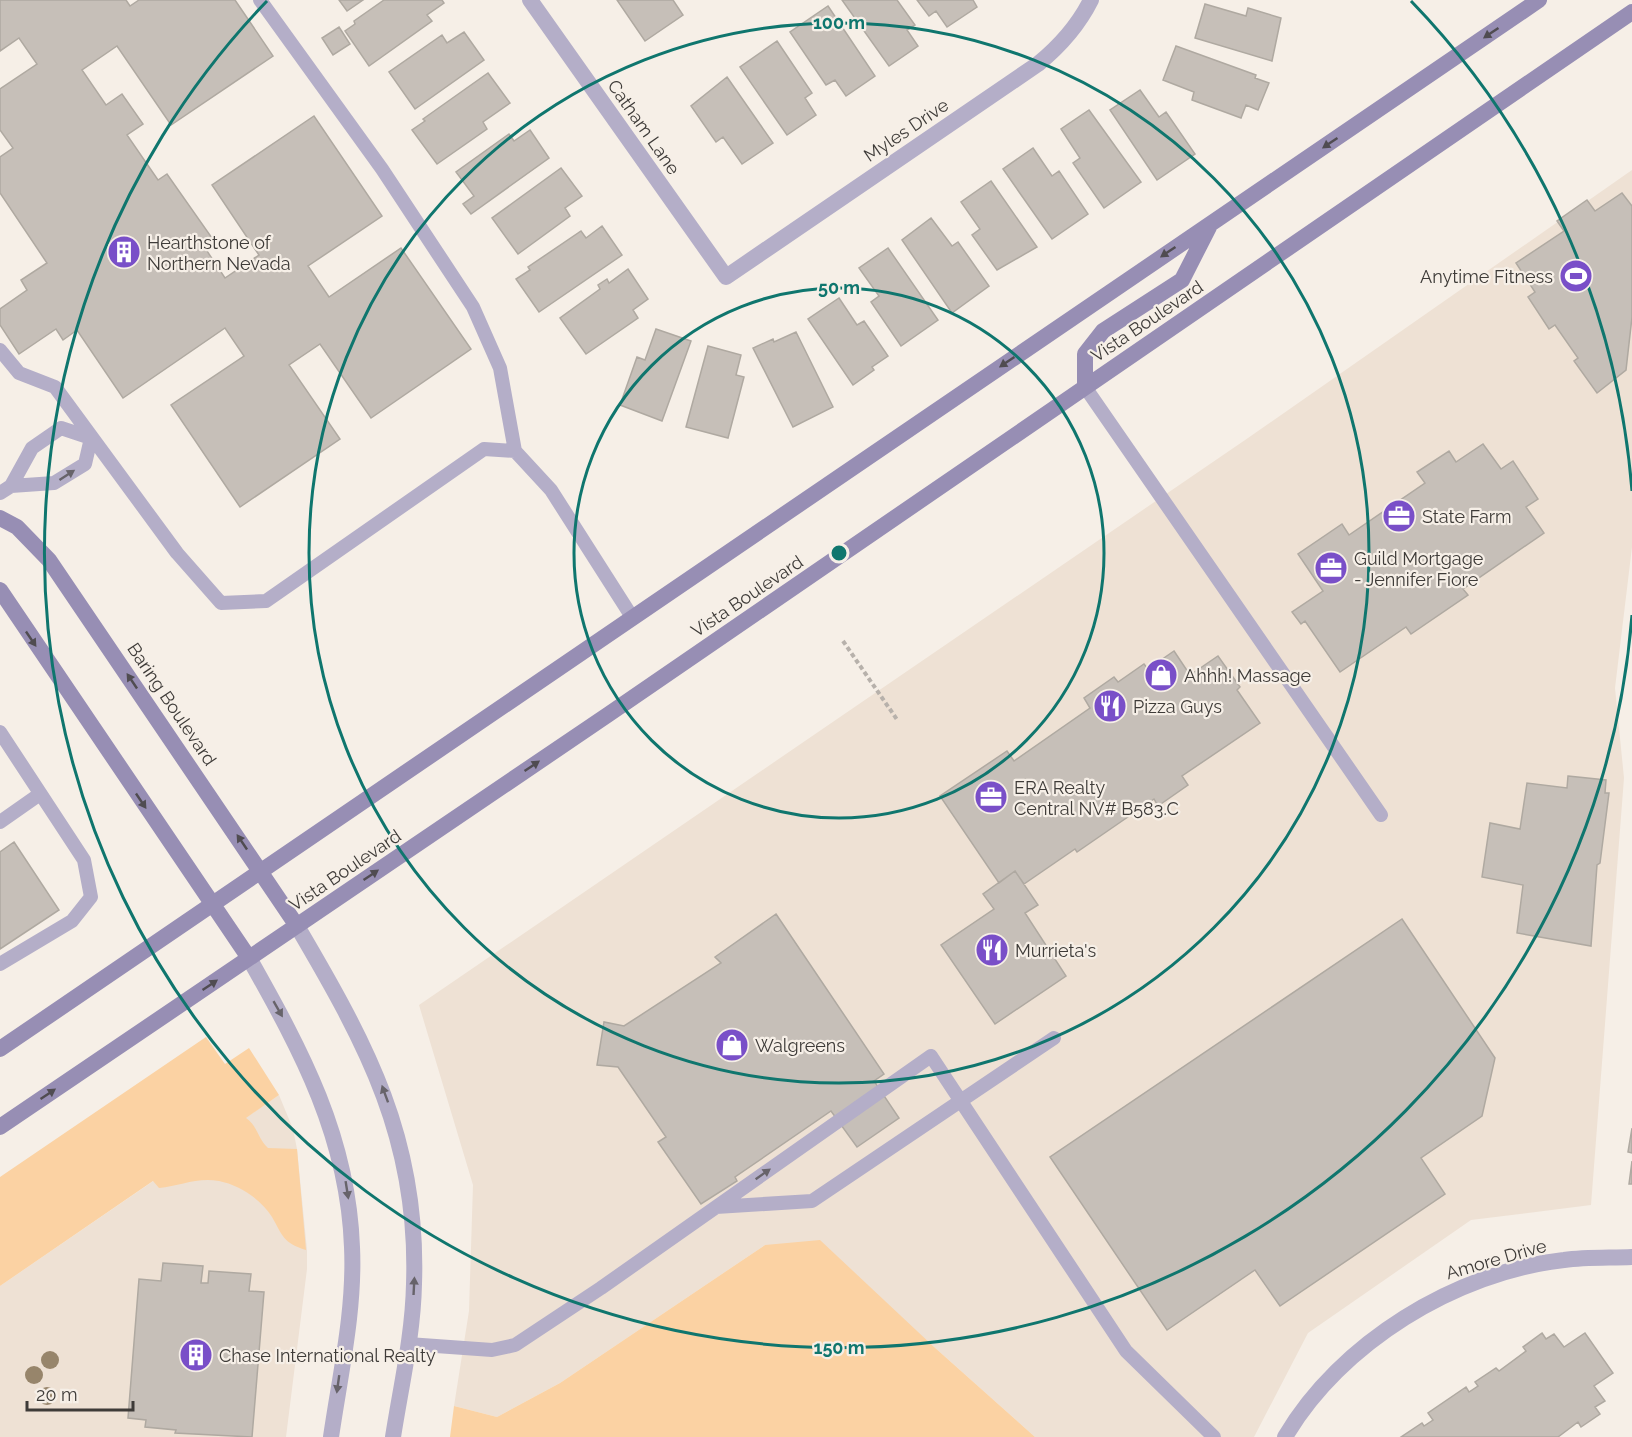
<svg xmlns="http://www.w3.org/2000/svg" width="1632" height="1437" viewBox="0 0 1632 1437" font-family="Raleway,sans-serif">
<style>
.built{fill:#eee1d4}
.green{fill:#fbd2a3}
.building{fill:#c6bfb8;stroke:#afa9a1;stroke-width:1.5}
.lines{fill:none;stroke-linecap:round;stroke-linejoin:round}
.path{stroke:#b7b1ab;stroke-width:4;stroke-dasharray:4.5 3;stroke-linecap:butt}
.service{stroke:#b4aec8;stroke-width:14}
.minor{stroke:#b4aec8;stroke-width:16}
.tertiary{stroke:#b4aec8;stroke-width:16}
.secondary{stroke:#978eb4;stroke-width:16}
.tree{fill:#97856b}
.oneway{fill:#504c51}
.oneway2{fill:#67636a}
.ring{fill:none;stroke:#0f766e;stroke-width:3}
.labels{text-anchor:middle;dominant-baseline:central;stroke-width:4.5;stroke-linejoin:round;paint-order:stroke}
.street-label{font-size:18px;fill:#3e3b38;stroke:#f6efe7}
.poi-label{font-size:18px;fill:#3e3b38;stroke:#f6efe7;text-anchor:start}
.centre{fill:#0f766e;stroke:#f6efe7;stroke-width:3}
.ring-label{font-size:18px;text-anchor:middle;font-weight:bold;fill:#0f766e;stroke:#f6efe7;stroke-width:4.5;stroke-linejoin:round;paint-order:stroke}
</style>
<rect width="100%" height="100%" fill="#f6efe7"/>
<path class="built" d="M1632,170v377l-17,141 9,90 -33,427 -120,15 -163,113 -54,104h-219l-102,-91 -168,-101 -205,138 -63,34 -43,-11 15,-95 4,-126 -54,-180 829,-567z
M279,1095l14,34 4,20 10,101v19l-21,168h-286v-151z"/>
<path class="green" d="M206,1037l19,27 24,-16 30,47 -33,23c11,7 12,21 22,30l29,1 9,101c-23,-7 -23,-14 -34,-33 -11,-18 -33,-32 -53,-36 -22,-4 -39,5 -60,7l-6,-7 -153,105v-109z
M820,1240l113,106 102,91h-585l4,-31 43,11 63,-34 205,-138z"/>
<path class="building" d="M0,0h126l4,6 9,-6h96l38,56 -102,69 -54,-79 -35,24 24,35 16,-11 21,30 -16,11 31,45 9,-6 45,64 -9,7 22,33 34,-23 -47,-70 102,-69 68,100 -74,50 21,31 72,-49 70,101 -100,69 -51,-74 -31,21 51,74 -100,68 -69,-102 73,-49 -19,-28 -102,70 -46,-68 -14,10 -7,-11 -37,25 -19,-29v-16l27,-19 -6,-10 26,-17 -47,-70v-36l13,-9 -13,-18v-41l37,-25 -18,-26 -19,13z
M339,0h24l-16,11z
M384,0h58l2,3 -17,12 5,6 -63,45 -24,-35 10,-7 -1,-3z
M617,0h56l10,15 -38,26z
M842,0h55l18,25 -8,5 11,16 -29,20z
M917,0h56l4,7 -30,20 -11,-16 -7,5z
M1205,4l41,12 2,-8 33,10 -9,43 -77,-23z
M828,6l47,70 -29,20 -11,-16 -9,5 -36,-53z
M339,27l11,17 -17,11 -11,-17z
M464,32l20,28 -69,49 -26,-37 53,-37 5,8z
M777,41l35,52 -7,5 11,17 -29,20 -47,-68z
M1176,46l80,29 -1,3 14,5 -11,27 -12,-5 -5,13 -49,-18 2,-8 -31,-12z
M488,73l22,30 -27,19 4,7 -50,35 -25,-34 13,-9 -2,-2z
M727,77l46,66 -31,21 -19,-27 -7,5 -25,-36z
M1140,90l19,27 7,-5 29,42 -38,26 -47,-70z
M1089,110l52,72 -37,26 -31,-45 7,-5 -19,-29z
M530,130l19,28 -78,56 -8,-10 11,-8 -18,-24 53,-38 5,7z
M1033,148l19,28 7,-5 29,43 -36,25 -49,-70z
M561,168l21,28 -17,12 5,8 -52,38 -26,-36z
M991,181l46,66 -40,23 -25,-35 8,-6 -19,-27z
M1622,193l10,13v111l-6,53 -29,23 -23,-32 4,-3 -23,-33 -6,4 -21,-32 7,-5 -19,-29 48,-32 -7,-10 30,-21 8,11z
M931,218l21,28 6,-4 31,44 -37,27 -50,-73z
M602,226l20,29 -83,57 -23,-33 14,-9 -2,-3 53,-36 5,7z
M888,248l50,72 -37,26 -30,-44 8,-6 -20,-28z
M628,269l20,30 -15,11 5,8 -52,36 -26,-36 40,-29 -2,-4 9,-6 2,4z
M839,298l18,27 7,-4 24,35 -16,11 2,3 -21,15 -45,-66z
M656,329l35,12 -29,80 -42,-16 17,-48 8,3z
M796,332l37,75 -40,20 -40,-79 20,-9 1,3z
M708,346l33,9 -5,20 8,2 -16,61 -42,-11z
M1483,444l18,25 12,-8 25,38 -12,8 18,26 -81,56 5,6 -57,39 -5,-7 -66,45 -35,-51 -4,3 -9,-12 31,-21 -25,-37 44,-30 7,11 76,-52 -8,-11 32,-21 7,11z
M1174,651l16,24 28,-19 22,31 -3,3 23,33 -78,53 6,9 -30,21 -4,-7 -77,53 -2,-3 -51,35 -9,-13 -16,12 -59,-87 67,-45 7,10 76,-53 -6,-10 30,-21 4,5 26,-18 4,5z
M1568,776l38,4 -1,13h4l-9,70 -3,2 -6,81 -74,-13 6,-48 -41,-8 8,-54 30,6 7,-46 40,5z
M14,842l45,68 -59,39v-97z
M1015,871l23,34 -13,8 41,63 -71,48 -54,-79 53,-36 -11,-15z
M776,914l108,160 -10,7 25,37 -42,29 -26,-36 -96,66 2,4 -36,23 -43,-62 8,-5 -48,-70 -21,-2 7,-43 20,4 97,-63 -6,-6z
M1402,919l93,139 -13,58 -61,42 24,36 -165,112 -25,-36 -88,60 -117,-173z
M1632,1128v25l-4,-1z
M1632,1161v23h-3z
M163,1263l40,3 -2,17h7l1,-12 42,3 -2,17 15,1 -12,145 -77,-4 1,-3 -31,-3 1,-7 -18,-2 11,-139 22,2z
M1542,1333l4,6 8,-5 10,13 21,-14 28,40 -19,13 11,15 -10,6 5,7 -19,13 -3,-5 -20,15h-157l21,-14 2,3 9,-6 -5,-7 38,-26 3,5 9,-6 -3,-4 21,-14 3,3 27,-20 -3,-4z"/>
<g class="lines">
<path class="path" d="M843,641l55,80"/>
<path class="service" d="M260,0l122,169 91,138 27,61 15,83
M0,350l19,23 36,14 122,166 44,50 45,-2 218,-152 31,2 36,39 81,127
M1085,387l296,428
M0,493l11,-7 43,-3 31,-19 6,-26 -30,-10 -29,20 -21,38
M0,732l84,128 7,37 -19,24 -72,43
M0,822l40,-28
M716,1207l96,-6 242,-163
M408,1344l84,6 23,-5 86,-57 330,-232 195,295 88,86"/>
<path class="minor" d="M530,0l196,277 312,-213c22,-18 40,-38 53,-64
M1285,1437c55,-94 171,-165 279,-177 22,-3 45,-2 68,-3"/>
<path class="tertiary" d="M297,926c70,119 122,214 117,358 -1,51 -13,102 -21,153
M249,958c53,94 99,179 103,289 3,63 -12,128 -21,190"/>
<path class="secondary" d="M1085,387v-33l18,-23 79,-51 27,-53
M0,518l17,9 32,33 248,366
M0,590l249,368
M0,1049l1539,-1049
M0,1127l609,-413 1023,-702"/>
</g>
<g class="tree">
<circle cx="50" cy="1360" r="9"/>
<circle cx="34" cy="1375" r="9"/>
<circle cx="47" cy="1396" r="9"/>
</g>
<defs><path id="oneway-solid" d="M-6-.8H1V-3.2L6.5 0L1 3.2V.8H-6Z" transform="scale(1.5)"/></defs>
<g class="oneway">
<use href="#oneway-solid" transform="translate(1491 33) rotate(146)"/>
<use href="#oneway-solid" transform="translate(1330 143) rotate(146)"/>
<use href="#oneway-solid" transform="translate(1168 252) rotate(146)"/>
<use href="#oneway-solid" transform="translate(1007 362) rotate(146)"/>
<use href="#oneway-solid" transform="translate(31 639) rotate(56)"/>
<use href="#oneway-solid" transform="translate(132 681) rotate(-124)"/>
<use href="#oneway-solid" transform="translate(532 766) rotate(-34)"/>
<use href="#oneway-solid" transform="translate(141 801) rotate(56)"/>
<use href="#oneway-solid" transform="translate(242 842) rotate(-124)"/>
<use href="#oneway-solid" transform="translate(371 875) rotate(-34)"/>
<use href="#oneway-solid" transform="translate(210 985) rotate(-34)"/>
<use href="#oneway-solid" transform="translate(48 1094) rotate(-34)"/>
</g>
<g class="oneway2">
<use href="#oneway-solid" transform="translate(67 475) rotate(-33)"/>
<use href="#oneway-solid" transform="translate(278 1009) rotate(60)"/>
<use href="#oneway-solid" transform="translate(385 1094) rotate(-110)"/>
<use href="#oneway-solid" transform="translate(763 1174) rotate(-35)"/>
<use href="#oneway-solid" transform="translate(347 1190) rotate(81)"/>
<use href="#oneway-solid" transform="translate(414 1286) rotate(-87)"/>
<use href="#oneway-solid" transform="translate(338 1384) rotate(98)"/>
</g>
<g class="ring">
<circle cx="839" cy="553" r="265"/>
<circle cx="839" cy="553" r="530"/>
<path d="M1632 615A795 795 0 1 1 267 1M1411 1A795 795 0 0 1 1632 491"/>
</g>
<defs>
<g id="building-disc" transform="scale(1.725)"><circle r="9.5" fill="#794fc8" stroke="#f6efe7"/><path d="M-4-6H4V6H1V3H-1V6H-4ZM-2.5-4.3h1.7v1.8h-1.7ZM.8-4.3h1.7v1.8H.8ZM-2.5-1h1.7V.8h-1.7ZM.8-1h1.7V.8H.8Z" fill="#fff"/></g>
<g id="stadium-disc" transform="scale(1.725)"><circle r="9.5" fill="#794fc8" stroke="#f6efe7"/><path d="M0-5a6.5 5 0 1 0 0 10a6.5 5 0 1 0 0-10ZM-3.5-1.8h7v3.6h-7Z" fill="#fff"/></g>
<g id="office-disc" transform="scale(1.725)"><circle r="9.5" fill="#794fc8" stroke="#f6efe7"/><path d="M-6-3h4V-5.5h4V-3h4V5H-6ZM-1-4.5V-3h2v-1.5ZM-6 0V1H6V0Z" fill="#fff"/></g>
<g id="shop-disc" transform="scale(1.725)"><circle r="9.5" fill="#794fc8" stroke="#f6efe7"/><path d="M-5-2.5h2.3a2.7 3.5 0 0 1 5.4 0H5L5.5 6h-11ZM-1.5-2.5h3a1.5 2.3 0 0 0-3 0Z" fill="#fff"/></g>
<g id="restaurant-disc" transform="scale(1.725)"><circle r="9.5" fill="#794fc8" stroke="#f6efe7"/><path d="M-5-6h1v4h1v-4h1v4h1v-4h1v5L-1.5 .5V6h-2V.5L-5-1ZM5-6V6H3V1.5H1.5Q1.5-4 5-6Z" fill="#fff"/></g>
</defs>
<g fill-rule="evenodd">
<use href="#building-disc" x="124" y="252"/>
<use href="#stadium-disc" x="1576" y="276"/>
<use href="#office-disc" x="1399" y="516"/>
<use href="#office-disc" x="1331" y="568"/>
<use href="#shop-disc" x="1161" y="675"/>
<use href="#restaurant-disc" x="1110" y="706"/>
<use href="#office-disc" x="991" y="797"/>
<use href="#restaurant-disc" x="992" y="950"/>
<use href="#shop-disc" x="732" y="1045"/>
<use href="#building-disc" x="196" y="1355"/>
</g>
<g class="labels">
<g class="street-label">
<text transform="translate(644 127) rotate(55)">Catham Lane</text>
<text transform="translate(906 130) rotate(-34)">Myles Drive</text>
<text transform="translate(1147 321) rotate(-34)">Vista Boulevard</text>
<text transform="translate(747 596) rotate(-34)">Vista Boulevard</text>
<text transform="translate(172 704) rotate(56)">Baring Boulevard</text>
<text transform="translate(345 870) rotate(-34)">Vista Boulevard</text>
<text transform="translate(1496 1259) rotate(-16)">Amore Drive</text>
</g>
<g class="poi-label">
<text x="147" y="242">Hearthstone of<tspan x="147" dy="21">Northern Nevada</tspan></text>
<text x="1553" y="276" text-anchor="end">Anytime Fitness</text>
<text x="1422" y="516">State Farm</text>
<text x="1354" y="558">Guild Mortgage<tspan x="1354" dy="21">- Jennifer Fiore</tspan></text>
<text x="1184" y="675">Ahhh! Massage</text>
<text x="1133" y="706">Pizza Guys</text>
<text x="1014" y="787">ERA Realty<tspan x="1014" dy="21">Central NV# B583.C</tspan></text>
<text x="1015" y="950">Murrieta's</text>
<text x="755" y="1045">Walgreens</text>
<text x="219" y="1355">Chase International Realty</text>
</g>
</g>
<circle cx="839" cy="553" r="9" class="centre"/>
<g class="ring-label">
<text x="839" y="29">100 m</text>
<text x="839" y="294">50 m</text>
<text x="839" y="1354">150 m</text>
</g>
<path d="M27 1401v9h106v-9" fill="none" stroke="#3e3b38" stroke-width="3"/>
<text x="36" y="1401" font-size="18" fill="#3e3b38" stroke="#f6efe7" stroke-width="4.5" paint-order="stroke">20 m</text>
</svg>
